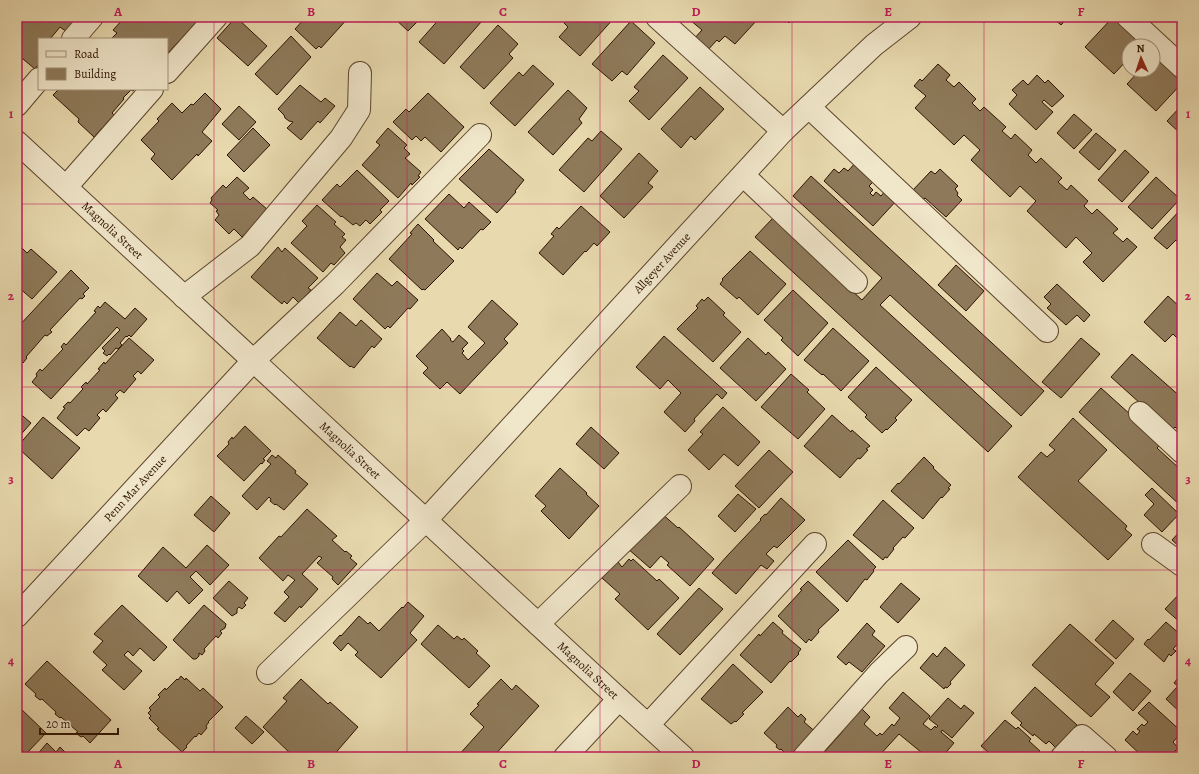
<svg xmlns="http://www.w3.org/2000/svg" width="1199" height="774" viewBox="0 0 1199 774" font-family="Alegreya,serif">
<style>
.building{fill:#8e7a5a;stroke:#2d1300}
.lines{fill:none;stroke-linecap:round;stroke-linejoin:round}
.minor-casing{stroke:#5c442c;stroke-width:24}
.minor{stroke:#f0e6ca;stroke-width:22}
.grid{fill:none;stroke:#c2185b;stroke-width:1;stroke-opacity:0.55}
.labels{text-anchor:middle;dominant-baseline:central;stroke-width:3;stroke-linejoin:round;paint-order:stroke}
.street-label{font-size:12px;fill:#2d1300;stroke:#f0e6ca}
.neatline{fill:none;stroke:#c2185b;stroke-width:1.5}
.grid-label{font-size:13px;text-anchor:middle;font-weight:bold;fill:#c2185b}
</style>
<rect width="100%" height="100%" fill="#e8d9ae"/>
<filter id="stains"><feTurbulence type="fractalNoise" baseFrequency=".005" numOctaves="4"/><feColorMatrix values="0 0 0 0 .2 0 0 0 0 .09 0 0 0 0 .02 0 0 0 .5 -.17"/></filter>
<radialGradient id="worn" r=".72"><stop offset=".6" stop-color="#630" stop-opacity="0"/><stop offset="1" stop-color="#630" stop-opacity=".3"/></radialGradient>
<path class="building" d="M17,17h63l-13,15 -7,-5 -10,12h-11v25l-4,5 -18,-15v-26l3,-4 -3,-3z
M125,17h72l-3,4 2,2 -28,30 -1,-14h-56l6,-6 -4,-3z
M236,17l31,29 -19,20 -31,-28z
M306,17h43l-28,31 -2,-2 -3,3 -21,-20z
M393,17h29l-14,14z
M441,17h36l5,4 -38,43 -25,-22z
M570,17h45l-35,39 -21,-19 9,-10 -4,-4z
M693,17h63l2,2 -23,25 -10,-8 -6,6 -2,-2 -11,12 -13,-12 9,-10 -12,-10z
M783,17h12l-6,6z
M1052,17h16l-7,8z
M1113,17h3l24,22 -3,3 4,3 -12,1v12l-15,16 -29,-27z
M631,21l24,22 -28,32 -5,-4 -10,10 -20,-17z
M498,25l20,19 -9,10 4,4 -29,31 -24,-22z
M291,36l20,21 -34,38 -22,-21z
M663,55l25,23 -39,42 -20,-19 10,-10 -5,-4z
M1158,56l24,20v7l-26,28 -29,-27 13,-14h13v-13l2,2z
M938,64l12,11 -4,5 8,7 5,-5 17,17 -4,4 8,8 4,-4 22,20 -4,4 9,8 4,-5 17,16 -4,5 8,8 5,-5 21,20 -4,4 9,8 4,-5 17,16 -4,5 8,8 5,-5 21,20 -5,4 10,9 4,-4 10,9 -34,35 -20,-20 9,-9 -16,-16 -10,11 -39,-37 9,-10 -16,-15 -10,11 -39,-37 9,-10 -16,-15 -10,10 -39,-37 11,-12 -12,-10 6,-7 2,2z
M533,65l21,19 -39,42 -25,-23 29,-31 4,4z
M1037,75l8,8 3,-3 16,16 -12,11 -8,-7 -2,2 11,10 -17,18 -27,-26 8,-9 -5,-5 11,-10 5,5z
M300,85l21,17 4,-4 10,8 -15,17 -2,-2 -17,19 -14,-12 6,-6 -4,-1 -4,-3 -1,-3 -6,-6z
M700,87l24,22 -29,31 -4,-4 -10,12 -20,-19z
M59,89h76l-2,2 -2,-1 -8,8 1,1 -12,14 2,2 -20,22 -16,-15 1,-3 -26,-24z
M568,90l19,18 -8,11 3,4 -29,32 -25,-23z
M205,93l16,16 -19,23 10,9 -14,15 -1,-2 -25,26 -21,-21 4,-5 -14,-14 18,-19 -2,-2 15,-16 10,10 9,-9 2,1z
M428,93l36,34 -23,25 -16,-15 -4,4 -5,-5 -4,4 -19,-18 13,-13 3,3z
M1182,105v30l-15,-14z
M239,106l17,16 -17,18 -17,-16z
M1074,114l18,16 -18,19 -17,-16z
M253,128l17,17 -26,27 -17,-17z
M388,128l19,17 -3,3 6,6 -5,4 16,14 -3,4 2,1 -8,8 -1,-2 -13,15 -36,-33 18,-20 -4,-3z
M601,131l21,18 -38,43 -25,-22 29,-32 4,3z
M1096,133l20,17 -17,20 -20,-18z
M489,149l35,31 -9,11 1,1 -19,21 -38,-34z
M1125,150l24,22 -27,30 -24,-22z
M639,153l19,18 -10,12 5,4 -29,31 -24,-22z
M856,162l19,18 -6,6 4,4 -3,3 3,3 3,-4 5,4 5,-6 11,10 -24,26 -49,-45 10,-12 5,4 5,-5 4,3z
M940,169l18,17 -3,3 3,4 -1,2 5,5 -16,17 -21,-19 -3,2 -9,-10 18,-19 4,3z
M357,170l32,31 -9,9 2,2 -12,12 -4,-4 -6,6 -4,-3 -3,2 -11,-9 -1,1 -19,-17 15,-16 3,3z
M811,176l233,215 -23,25 -131,-121 -10,10 132,121 -24,26 -233,-215 18,-19 89,82 20,-22 -89,-82z
M237,177l12,11 -6,5 7,7 3,-3 15,13 -26,27 -8,-8 -5,5 -14,-14 4,-5 -3,-4 2,-1 -8,-7 2,-3 -1,-2 12,-13 3,3z
M1156,177l24,22 -28,30 -24,-22z
M449,194l15,14 5,-6 22,20 -8,8 -2,-1 -19,20 -2,-2 -2,3 -33,-31z
M317,205l19,17 -2,2 11,10 -3,3 4,3 -6,7 5,6 -11,12 -3,-2 -8,9 -32,-29 16,-17 -5,-5z
M581,206l29,26 -13,14 -3,-3 -8,9 -1,-1 -22,24 -24,-22 15,-17 -3,-2 6,-7 2,2z
M1182,208v38l-6,-6 -9,9 -13,-11z
M418,224l16,16 -1,1 21,20 -29,29 -2,-1 -1,1 -33,-31 23,-25 -2,-1z
M19,245l8,8 4,-4 26,23 -25,27 -15,-13v-38z
M278,247l4,5 3,-4 33,30 -10,10 3,2 -12,13 -6,-6 -6,7 -3,-3 -2,3 -31,-27z
M750,251l36,33 -28,31 -19,-18 -2,2 -17,-15 3,-4 -1,-1z
M956,265l28,26 -18,20 -28,-26z
M71,270l18,18 -6,6 2,2 -3,3 -2,-1 -30,32 2,2 -5,4 -2,-1 -19,22 1,1 -4,5 -2,-2 -4,5v-38z
M377,273l15,13 5,-5 21,19 -8,9 -2,-1 -18,20 -2,-2 -3,3 -32,-30z
M1057,284l33,31 -6,7 -7,-7 -11,10 -19,-17 4,-4 -7,-7z
M793,290l35,33 -30,33 -17,-16 2,-2 -19,-18z
M1168,296l14,13v26l-4,4 -5,-5 -8,8 -21,-20z
M708,297l17,16 -2,2 18,17 -28,30 -36,-33 21,-21 -2,-2 6,-7 2,2z
M492,300l26,24 -14,15 4,4 -48,51 -13,-12 -7,7 -17,-16 5,-5 -12,-12 26,-27 9,10 -1,1 3,2 6,-7 9,8 -6,6 2,2 -2,2 6,7 17,-17 -17,-16z
M105,302l20,17 10,-11 12,11 -16,18 -2,-2 -2,2 -1,-1 -6,7 2,2 -4,4 -2,-1 -6,7 -1,-1 -2,2 -4,-3 2,-2 -3,-3 18,-18 -3,-3 -66,72 -19,-17 5,-6 -1,-2 4,-5 2,2 21,-22 -2,-2 3,-4 2,2 30,-33 -2,-1 4,-5 2,2z
M340,312l16,14 5,-6 21,19 -8,9 -2,-2 -18,22 -3,-2 -1,1 -33,-29z
M833,328l36,33 -28,30 -18,-17 -1,1 -18,-15z
M664,336l63,57 -5,6 -5,-5 -23,25 1,2 -10,11 -21,-20 17,-19 -13,-13 -8,9 -24,-22z
M129,338l25,22 -13,14 -3,-3 -5,5 3,3 -12,14 -4,-3 -5,5 3,3 -12,14 -3,-3 -6,6 3,3 -11,13 -4,-3 -8,8 -20,-18 8,-10 -2,-1 5,-5 2,1 13,-14 -2,-2 5,-5 1,2 13,-14 -2,-1 6,-7 1,2z
M748,338l18,17 2,-3 18,17 -30,32 -36,-33z
M1081,338l19,16 -39,44 -19,-16z
M1132,354l50,44v36l-7,-7 -4,4 -60,-54z
M876,367l36,33 -17,18 2,2 -10,10 -1,-1 -4,4 -17,-16 2,-2 -19,-18z
M791,374l18,16 -2,2 18,17 -27,30 -37,-32z
M1101,388l61,55 -5,5 23,21 -1,1 3,2v35l-103,-95z
M723,407l37,35 -22,24 -14,-12 -15,16 -21,-20 15,-16 -3,-2z
M17,411l14,12 -14,16z
M832,415l19,17 1,-2 18,16 -4,3 2,1 -8,9 -2,-1 -18,20 -36,-32z
M43,417l37,31 -28,31 -35,-32z
M1073,418l34,32 -29,31 49,45 -2,3 7,6 -24,25 -90,-83 23,-25 6,5 8,-7 -6,-5z
M245,426l26,25 -8,8 2,1 -3,4 -1,-1 -17,18 -27,-25 12,-12 -1,-2 4,-5 1,2z
M591,427l28,26 -15,16 -28,-25z
M769,450l24,22 -34,36 -24,-22z
M272,455l4,3 2,-3 18,16 -1,2 13,11 -24,26 -8,-6 -1,1 -5,-4 1,-2 -2,-2 -12,13 -15,-14 29,-32 -4,-3z
M924,457l10,10 -1,1 18,17 -3,3 2,1 -8,9 -1,-1 -18,22 -32,-28 7,-8 1,1z
M560,468l27,25 -1,1 13,12 -30,33 -28,-28 5,-5 -11,-10z
M1152,488l27,26 -17,18 -18,-17 10,-11 -9,-9z
M738,494l18,15 -21,23 -17,-16z
M211,496l19,17 -16,19 -20,-17z
M781,498l24,22 -28,28 -3,-2 -8,8 8,7 -7,8 -6,-4 -25,29 -24,-21 15,-17 34,-36 -1,-1 5,-5 1,1z
M883,500l31,28 -9,10 -2,-1 -10,11 1,1 -7,9 -2,-1 -2,3 -30,-25z
M307,509l30,27 -5,4 13,12 1,-1 6,5 -2,2 7,6 -19,21 -6,-6 1,-2 -16,-14 5,-5 -3,-2 -17,18 16,15 -17,19 -1,-2 -15,16 -11,-9 15,-16 -5,-5 11,-12 -7,-5 -5,6 -24,-23 20,-22 2,1z
M660,512l18,16 1,-1 35,32 -24,27 -23,-21 2,-2 -8,-7 -11,12 -23,-20z
M1182,529v20l-10,-9z
M848,540l28,27 -3,3 1,1 -7,9 -2,-1 -18,23 -31,-30z
M207,545l22,20 -19,20 -14,-14 -6,6 13,13 -14,14 -12,-13 -10,11 -29,-26 25,-29 23,21z
M629,559l2,2 2,-2 24,22 2,-2 20,19 -31,32 -33,-31 5,-5 -18,-16 16,-16 4,5z
M229,581l19,17 -4,5 2,2 -4,4 -3,-2 -2,2v4l-5,3 -19,-18z
M808,581l31,29 -21,20 1,2 -8,9 -2,-2 -3,4 -28,-27 24,-26 -2,-1z
M901,583l19,16 -22,24 -18,-16z
M699,588l24,21 -43,46 -23,-21z
M1182,591v33l-17,-15z
M408,602l16,14 -14,17 7,7 -36,38 -26,-23 3,-3 -10,-9 -7,8 -8,-8 7,-8 1,1 18,-20 9,8 2,-2 9,9 23,-24 1,1z
M122,605l45,42 -13,14 -14,-13 -7,8 -5,-5 -4,4 18,16 -18,19 -22,-20 5,-5 -14,-13 10,-11 -9,-7z
M204,605l22,19 -1,4 -5,3 2,2 -4,5 -2,-2 -12,13 1,2 -3,4 -3,-2v3l-3,3h-3l-20,-19z
M1113,620l21,19 -18,20 -21,-19z
M773,622l10,9 -1,2 19,16 -3,4 1,1 -8,8 -1,-1 -19,22 -31,-28 19,-21 1,2z
M1166,622l16,14v3l-9,10 3,2 -5,5 -2,-2 -5,8 -20,-18 4,-5 1,1z
M867,623l8,8 -3,4 13,11 -23,26 -13,-10 -3,3 -9,-8z
M1070,624l44,39 -19,21 15,13 -19,20 -59,-52z
M438,625l16,14 3,-3 5,4 2,-2 14,13 -2,2 14,13 -21,22 -48,-44z
M945,647l20,18 -15,17 1,2 -4,4 -2,-1 -1,2 -24,-21 13,-15 4,4z
M47,661l64,59 -21,23 -7,-7 -2,1 -5,-4 2,-1 -17,-15 -1,1 -5,-4 1,-2 -14,-13 -2,1 -5,-4 1,-2 -11,-10z
M733,664l30,28 -21,21 2,1 -8,8 -1,-1 -4,3 -30,-25z
M1130,673l21,18 -18,20 -20,-19z
M181,676l4,4 1,-2 14,13 3,-3 20,19 -15,15h1l-3,4 1,2 -6,7 -2,-2 -3,4 -1,-1 -9,10 1,1 -5,5 -25,-23 2,-1 -10,-10 2,-2 -3,-3 3,-3 -2,-2 11,-11 -2,-2 7,-7 1,2 11,-11 1,1z
M1178,678l3,3 1,-1v34l-16,-15 12,-13 -4,-3z
M301,679l27,25 2,-2 28,25 -26,30h-38l-31,-30 24,-26 -4,-3z
M501,679l11,11 4,-5 23,21 -46,51h-36l27,-30 -14,-13 9,-9 -2,-1z
M1035,687l42,38 -21,23 -7,-7 -3,3 -12,-10 -1,2 -13,-11 2,-2 -11,-10z
M903,692l27,24 -7,8 8,6 4,-4 1,2 2,-2 -9,-7 19,-21 13,11 3,-4 10,8 -22,25 -10,-8 -1,2 13,11 -12,14h-15l-28,-23 -21,23h-58l23,-26 -2,-1 20,-22 9,9 -6,7 13,12 3,-3 2,2 10,-11 2,2 6,-8 -11,-10z
M1149,702l33,30 -9,10 5,6 -9,9 -9,-1 -1,1h-16l-18,-17 8,-9 4,4 3,-4 -3,-2 5,-5 2,2 4,-4 -10,-9z
M18,706l28,27 -20,21 -9,-9z
M788,707l10,10 3,-3 5,5 -2,3 14,12 -21,23h-8l-8,-8 -1,1 -4,-3 1,-2 -13,-12z
M246,716l18,16 -12,12 -17,-16z
M1005,720l11,9 2,-2 13,12 -2,2 11,10 -3,4 2,2h-45l-13,-11z
M47,743l9,9 4,-5 10,10 2,-2 3,2h-40z"/>
<g class="lines">
<g class="minor-casing">
<g id="minor">
<path d="M657,17l126,114"/>
<path d="M1128,17l54,50"/>
<path d="M73,39l19,-22"/>
<path d="M167,72l49,-55"/>
<path d="M17,105l22,-26"/>
<path d="M809,107l238,224"/>
<path id="s1" d="M17,142l602,557 64,58"/>
<path d="M743,175l113,107"/>
<path d="M66,187l86,-98"/>
<path d="M184,297l66,-51 91,-108 18,-28 1,-37"/>
<path d="M1140,413l42,39"/>
<path d="M1153,544l29,21"/>
<path id="s2" d="M17,616l236,-255 82,-77 145,-149"/>
<path d="M538,624l142,-138"/>
<path id="s3" d="M268,673l158,-153 357,-389 91,-86 36,-28"/>
<path d="M648,725l167,-181"/>
<path d="M565,757l54,-58"/>
<path d="M804,757l75,-84 27,-26"/>
<path d="M1062,757l20,-21 24,21"/>
</g>
</g>
<use href="#minor" class="minor"/>
</g>
<path class="grid" d="M214,17v740M407,17v740M600,17v740M792,17v740M984,17v740M17,204h1165M17,387h1165M17,570h1165"/>
<g class="labels">
<g class="street-label">
<text stroke="none"><textPath href="#s1" startOffset="130">Magnolia Street</textPath></text>
<text stroke="none"><textPath href="#s3" startOffset="569">Allgeyer Avenue</textPath></text>
<text stroke="none"><textPath href="#s1" startOffset="454">Magnolia Street</textPath></text>
<text stroke="none"><textPath href="#s2" startOffset="174">Penn Mar Avenue</textPath></text>
<text stroke="none"><textPath href="#s1" startOffset="778">Magnolia Street</textPath></text>
</g>
</g>
<rect width="1199" height="774" fill="none" stroke="#e8d9ae" stroke-width="44"/>
<rect x="38" y="38" width="130" height="52" fill="#f0e6ca" stroke="#a29279"/>
<rect x="46" y="51" width="20" height="6" fill="#f0e6ca" stroke="#a29279"/>
<text x="74" y="58" font-size="12" fill="#2d1300">Road</text>
<rect x="46" y="68" width="20" height="12" fill="#8e7a5a" stroke="#a29279"/>
<text x="74" y="78" font-size="12" fill="#2d1300">Building</text>
<g transform="translate(1141 58) rotate(357)"><circle r="19" fill="#f0e6ca" stroke="#a29279"/>
<path d="M0-3L7 15L0 10L-7 15Z" fill="#8f2418"/>
<text y="-6" font-size="11" font-weight="bold" text-anchor="middle" fill="#2d1300">N</text>
</g>
<path d="M40 728v6h78v-6" fill="none" stroke="#2d1300" stroke-width="2"/>
<text x="46" y="728" font-size="12" fill="#2d1300" stroke="#f0e6ca" stroke-width="3" paint-order="stroke">20 m</text>
<rect x="22" y="22" width="1155" height="730" class="neatline"/>
<g class="grid-label">
<text x="118" y="16">A</text>
<text x="311" y="16">B</text>
<text x="503" y="16">C</text>
<text x="696" y="16">D</text>
<text x="888" y="16">E</text>
<text x="1081" y="16">F</text>
<text x="11" y="118">1</text>
<text x="1188" y="118">1</text>
<text x="11" y="300">2</text>
<text x="1188" y="300">2</text>
<text x="11" y="483">3</text>
<text x="1188" y="483">3</text>
<text x="11" y="665">4</text>
<text x="1188" y="665">4</text>
<text x="118" y="768">A</text>
<text x="311" y="768">B</text>
<text x="503" y="768">C</text>
<text x="696" y="768">D</text>
<text x="888" y="768">E</text>
<text x="1081" y="768">F</text>
</g>
<rect width="100%" height="100%" filter="url(#stains)"/>
<rect width="100%" height="100%" fill="url(#worn)"/>
</svg>
